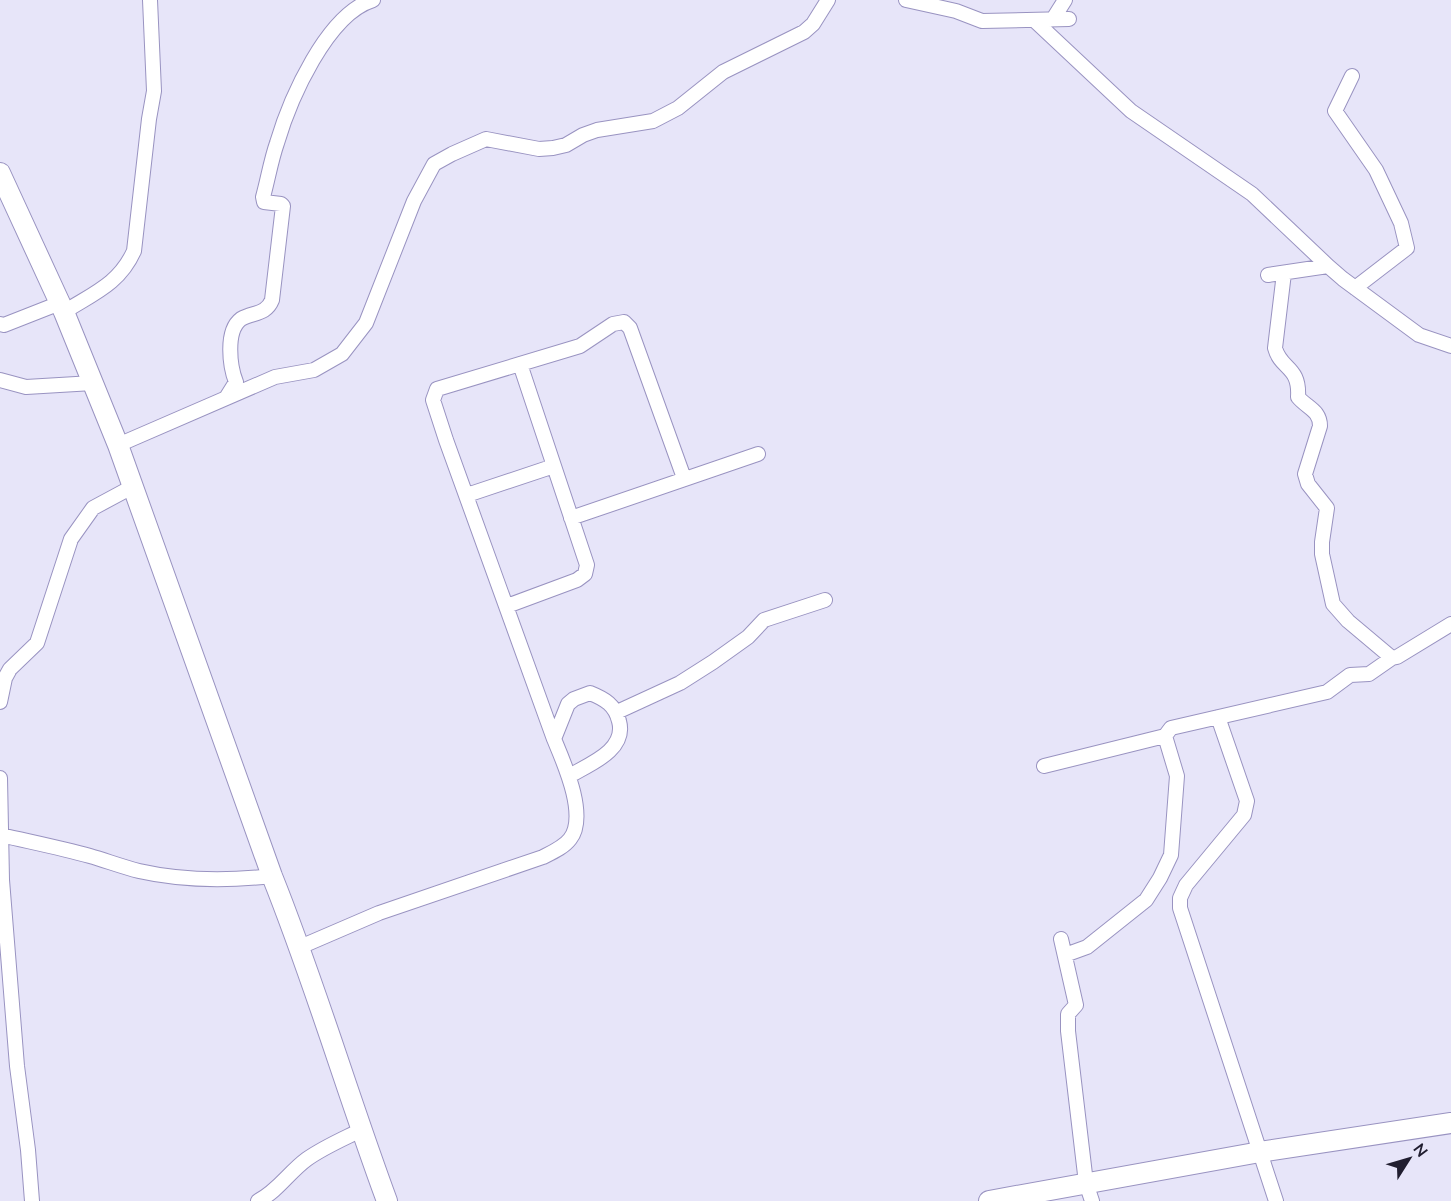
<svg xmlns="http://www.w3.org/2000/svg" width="1451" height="1201" viewBox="0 0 1451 1201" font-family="'Nunito Sans',sans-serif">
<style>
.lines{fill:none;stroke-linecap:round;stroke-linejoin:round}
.street-casing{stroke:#9993c1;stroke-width:16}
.secondary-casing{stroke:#9993c1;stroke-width:22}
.street{stroke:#fff;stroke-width:14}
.secondary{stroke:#fff;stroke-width:20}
</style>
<rect width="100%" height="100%" fill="#e7e5f9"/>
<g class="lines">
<g class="street-casing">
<path id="street" d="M906,0l50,11 26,10 87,-2
M1053,19l12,-19
M1034,20l97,91 121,83 76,72
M1352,76l-17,35 41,59 25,53 6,25 -52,40
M1284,273l-9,75c6,22 25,18 23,49 9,11 22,13 22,29l-15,48 3,10 19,24 -5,34v12l11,50 15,17 44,37 5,-1 54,-33
M1268,275l60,-9 15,13 76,56 32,11
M64,312c30,-19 55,-28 70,-61l15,-132 5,-28 -4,-91
M0,324l4,1 56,-22
M0,380l26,7 67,-4
M226,398l10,-16c-6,-15 -11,-51 5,-63 12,-7 25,-4 31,-19l11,-94 -2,-2 -17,-2 -1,-5c5,-18 8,-37 14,-54 13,-44 50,-129 96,-143
M118,445l157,-68 39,-7 28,-16 24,-31 48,-122 20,-37 18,-10 34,-15 53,10 14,-1 13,-3 17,-10 14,-5 56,-9 25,-13 45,-36 81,-40 9,-8 15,-24
M467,495l87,-29
M571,518l187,-64
M507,606l70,-26 8,-6 2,-9 -67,-201
M0,702l5,-24 5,-9 27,-26 34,-104 22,-31 39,-21
M617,712l63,-29 33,-21 35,-25 16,-17 61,-20
M1218,717l29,84 -3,14 -58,70 -6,13v10l96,293
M554,739l14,-35 6,-5 16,-6c15,6 25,12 29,28 8,29 -29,43 -50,55
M1044,766l121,-30
M0,778l2,102 15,186 11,84 4,51
M1,835c30,7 60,13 89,21 17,5 33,11 49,15 44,10 88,10 133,5
M1061,939l15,66 -8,9v17l18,152 6,18
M300,947l79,-34 164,-56c10,-5 21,-10 27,-18 18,-23 -6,-76 -16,-100l-108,-299 -13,-40 4,-11 143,-43 33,-22 11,-2 6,6 54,150
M1065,955l22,-8 59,-47 14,-22 11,-23 6,-79 -12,-40 6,-8 156,-36 23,-17 19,-1 23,-16
M258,1201c20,-10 31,-29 49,-42 17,-12 36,-20 54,-29"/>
</g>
<g class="secondary-casing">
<path id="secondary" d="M0,173l64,139 54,133 154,431c43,107 75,217 115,325
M989,1201l271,-49 191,-29"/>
</g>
<use href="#street" class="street"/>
<use href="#secondary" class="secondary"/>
</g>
<g transform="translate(1409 1159) rotate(53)" stroke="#e7e5f9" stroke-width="4.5" paint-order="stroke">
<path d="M0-4.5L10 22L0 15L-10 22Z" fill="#201d2f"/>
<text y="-9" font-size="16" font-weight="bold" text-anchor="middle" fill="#201d2f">N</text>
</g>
</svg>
